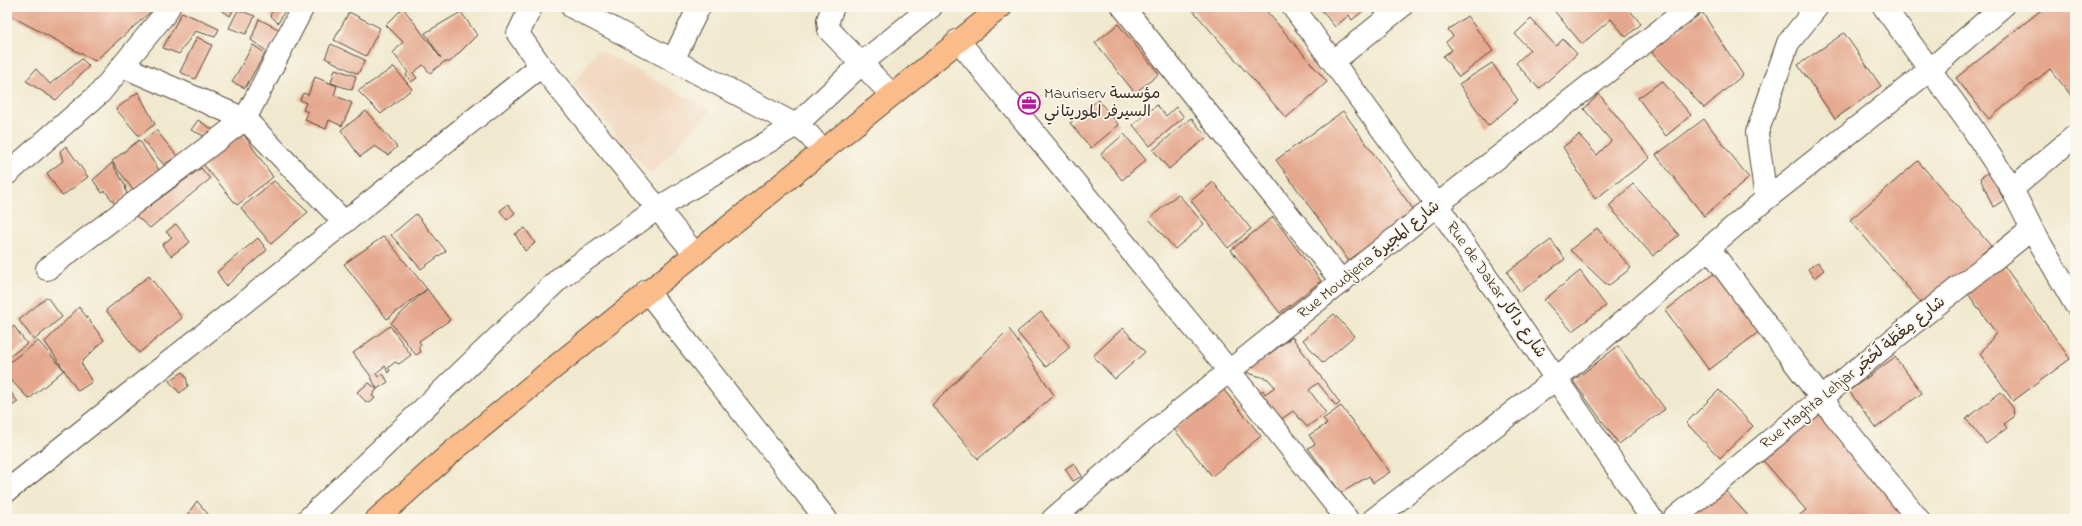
<svg xmlns="http://www.w3.org/2000/svg" width="2082" height="526" viewBox="0 0 2082 526" font-family="'Indie Flower','Playpen Sans Arabic',sans-serif">
<style>
.built{fill:#f1d5bd}
.building{fill:#e5a88e}
.lines{fill:none;stroke-linecap:round;stroke-linejoin:round}
.minor-casing{stroke:#564739;stroke-width:24}
.major-casing{stroke:#564739;stroke-width:24}
.minor{stroke:#fff;stroke-width:22}
.major{stroke:#f9bc8a;stroke-width:22}
.labels{text-anchor:middle;dominant-baseline:central;stroke-width:3.5;stroke-linejoin:round;paint-order:stroke}
.poi-label{font-size:16px;fill:#3b2a1e;stroke:#fbf7ec;text-anchor:start}
.street-label{font-size:16px;fill:#3b2a1e;stroke:#fbf7ec}
</style>
<rect width="100%" height="100%" fill="#fbf7ec"/>
<filter id="ink" filterUnits="userSpaceOnUse"><feTurbulence type="fractalNoise" baseFrequency=".025" numOctaves="2"/><feDisplacementMap in="SourceGraphic" scale="8" xChannelSelector="R" yChannelSelector="G"/><feConvolveMatrix kernelMatrix="1 2 1 2 8 2 1 2 1" color-interpolation-filters="sRGB"/></filter>
<filter id="wash" filterUnits="userSpaceOnUse"><feTurbulence type="fractalNoise" baseFrequency=".012" numOctaves="4" result="noise"/><feDisplacementMap in="SourceGraphic" scale="16" xChannelSelector="R" yChannelSelector="G"/><feGaussianBlur stdDeviation="0.9" result="paint"/><feColorMatrix in="noise" values="0 0 0 0 0 0 0 0 0 0 0 0 0 0 0 0 0 1.4 0 .05"/><feComposite in="paint" operator="in"/></filter>
<g filter="url(#wash)">
<rect width="100%" height="100%" fill="#f0e9cf"/>
<path class="built" d="M598,50l113,60 -60,64 -78,-90z"/>
<g id="blocks">
<path class="building" d="M7,7h149l-61,54 -88,-47z
M217,7h18l-5,9z
M276,7h11l-9,16 -8,-8z
M343,7h9l-2,4z
M1190,7h73l64,75 -41,36z
M1319,7h49l-16,13 -3,-5 -14,12z
M1551,7h76l14,17 -15,13 -15,-18 -29,25z
M2045,7h30v93l-25,-31 -61,50 -33,-41z
M403,8l38,50 -16,-25 36,-21 16,23 -27,27h-6l-14,11 -7,-8 -10,8 4,5 -6,4 -5,-7 2,-3 -15,-19 10,-11 -17,-17z
M238,10l17,6 -9,18 -17,-6z
M182,12l37,17 -4,8 -20,-6 -16,23 -16,-6z
M349,12l31,16 -14,28 -32,-16z
M1702,12l41,63 -39,33 -53,-57z
M1467,16l26,35 -34,26 -16,-21 9,-6 -6,-8 7,-6 -5,-6z
M259,19l21,11 -12,22 -17,-12z
M1531,19l25,27 7,-7 14,15 -38,35 -23,-26 14,-13 -15,-16z
M1118,24l41,50 -24,19 -40,-50z
M1844,33l37,53 -46,33 -37,-54z
M197,37l15,8 -17,34 -15,-7z
M331,44l34,16 -7,14 -33,-16z
M253,45l12,8 -20,35 -13,-6z
M82,59l7,7 -33,34 -30,-19 10,-12 14,15z
M1492,63l26,37 -30,26 -29,-42z
M394,67l18,22 -31,25 -23,-23z
M335,69l21,7 -4,14 -21,-7z
M315,77l22,9 -3,9 18,8 -10,23 -13,-6 -3,9 -21,-9 3,-8 -5,-2 3,-7 -6,-3 3,-7 5,2z
M1662,81l29,34 -25,21 -28,-38z
M138,92l17,32 -16,12 -23,-27z
M1599,94l51,64 -55,41 -32,-52 16,-12 18,20 14,-14 -27,-32z
M1098,100l21,25 -28,23 -21,-25z
M1157,105l9,11 10,-9 8,10 -34,29 -17,-21z
M366,111l31,36 -9,8 -13,-9 -15,11 -19,-27z
M1343,111l75,105 -67,48 -75,-104z
M1191,118l16,19 -38,32 -16,-19z
M1704,119l45,59 -45,38 -48,-61z
M198,120l15,10 -4,8 -18,-8z
M156,130l21,26 -13,9 -21,-25z
M242,132l31,45 -36,28 -34,-41z
M1124,134l22,26 -24,20 -21,-26z
M139,140l20,30 -26,20 -21,-29z
M66,146l22,31 -26,19 -15,-23 16,-12 -3,-10z
M1918,161l73,85 -68,59 -73,-85z
M112,163l13,22 2,11 -12,8 -10,-13 -3,2 -9,-13z
M201,168l9,11 -60,49 -14,-12z
M1989,172l15,28 -11,7 -13,-29z
M274,181l34,31 -37,32 -30,-36z
M1213,182l38,47 -23,19 -37,-47z
M1633,184l46,51 -26,21 -44,-50z
M1178,194l26,30 -29,25 -26,-30z
M508,204l7,9 -8,7 -7,-9z
M416,214l30,37 -25,18 -30,-34z
M1273,217l48,64 -41,32 -49,-63z
M176,224l14,18 -19,14 -9,-11 10,-8 -6,-5z
M525,228l10,15 -10,8 -10,-17z
M1597,228l34,40 -23,18 -38,-36z
M384,236l43,53 -40,30 -43,-55z
M258,238l9,12 -41,36 -9,-14z
M1551,240l14,19 -45,33 -13,-20z
M1818,262l6,8 -10,8 -6,-9z
M2003,264l67,95 -57,42 -33,-47 16,-21 -30,-42z
M1580,271l26,35 -34,25 -28,-31z
M1716,272l44,59 -51,39 -44,-59z
M149,276l33,42 -43,35 -33,-43z
M427,289l23,31 -31,21 2,4 -3,2 3,5 -5,3 -25,-32z
M47,297l15,20 -28,23 -15,-20z
M79,307l25,33 -23,23 11,19 -14,9 -14,-21 -35,29 -22,-23v-12l31,-23 26,29 -19,-28z
M1041,312l29,35 -24,20 -29,-35z
M1334,314l20,22 -31,27 -20,-23z
M14,326l13,18 -20,14v-25z
M390,326l21,29 -12,9 -4,-2 -7,6 2,2 -2,3 -3,-7 -9,7 2,4 5,-3 5,8 -11,7 -7,-14 -17,-22z
M1123,328l22,24 -30,27 -22,-23z
M1009,329l45,66 -76,64 -46,-54z
M1292,337l48,66 -4,3 -18,-23 -9,7 17,23 -19,14 -14,-16 -17,12 -20,-28 7,-5 2,4 10,-7 -7,-8 -23,-7z
M1618,346l47,63 -46,35 -46,-63z
M1895,357l27,36 -46,35 -27,-37z
M183,372l3,5 2,9 -8,7 -11,-12z
M369,383l8,6 -5,7 3,2 -5,5 -5,-2 -8,-9z
M7,387l11,15 -11,7z
M1223,389l38,47 -49,40 -38,-47z
M1719,390l34,36 -33,32 -34,-35z
M2001,392l12,16 1,9 -10,7 3,4 -21,16 -20,-25z
M1341,406l49,66 -17,11 -4,-7 -28,17 -33,-45 7,-4 -6,-9 18,-11 -4,-5z
M1817,409l90,104 -8,6h-104l11,-9 -45,-52z
M1074,463l8,13 -9,5 -8,-12z
M1723,488l28,31h-62z
M197,501l15,18h-28z
M1206,515l3,4h-9z"/>
</g>
</g>
<g filter="url(#ink)">
<use href="#blocks" fill-opacity="0" stroke="#564739" stroke-width="1"/>
<g class="lines">
<g class="minor-casing">
<path id="minor" d="M531,7l-13,27 23,32 154,188
M572,7l224,118 13,10 13,15
M833,7l-5,13 1,10 62,64
M1123,7l219,275
M1293,7l144,198 215,314
M1884,7l87,119 41,63 20,40 43,75
M958,40l272,332 117,147
M673,60l26,-53
M1334,61l67,-54
M122,66l123,53 99,103
M7,174l93,-81 64,-78 5,-8
M2012,189l63,-53
M1766,199l-9,-66 31,-90 29,-36
M1709,248l112,150 97,121
M47,269l198,-150 58,-112
M647,291l179,228
M7,491l534,-425
M308,519l252,-241 98,-70 138,-83 66,-62 69,-56
M1053,519l95,-83 289,-231 253,-198
M1374,519l183,-141 209,-179 165,-130 71,-62
M1674,519l226,-185 132,-105"/>
</g>
<g class="major-casing">
<path id="major" d="M377,519l76,-68 97,-80 451,-364"/>
</g>
<use href="#minor" class="minor"/>
<use href="#major" class="major"/>
</g>
</g>
<defs>
<g id="office-ring" transform="scale(1.15)"><circle r="9.5" fill="#fbf7ec" stroke="#b5179e" stroke-width="1.5"/><path d="M-6-3h4V-5.5h4V-3h4V5H-6ZM-1-4.5V-3h2v-1.5ZM-6 0V1H6V0Z" fill="#b5179e"/></g>
</defs>
<g fill-rule="evenodd">
<use href="#office-ring" x="1029" y="103"/>
</g>
<g class="labels">
<g class="poi-label">
<text x="1044" y="94">Mauriserv مؤسسة<tspan x="1044" dy="18">السيرفر الموريتاني</tspan></text>
</g>
<g class="street-label">
<text transform="translate(1369 260) rotate(-39)">Rue Moudjeria شارع المجيرة</text>
<text transform="translate(1496 290) rotate(55)">Rue de Dakar شارع داكار</text>
<text transform="translate(1853 373) rotate(-39)">Rue Maghta Lehjar شارع مِغْطَة لَحْجَر</text>
</g>
</g>
<rect width="2082" height="526" fill="none" stroke="#fbf7ec" stroke-width="24"/>
</svg>
